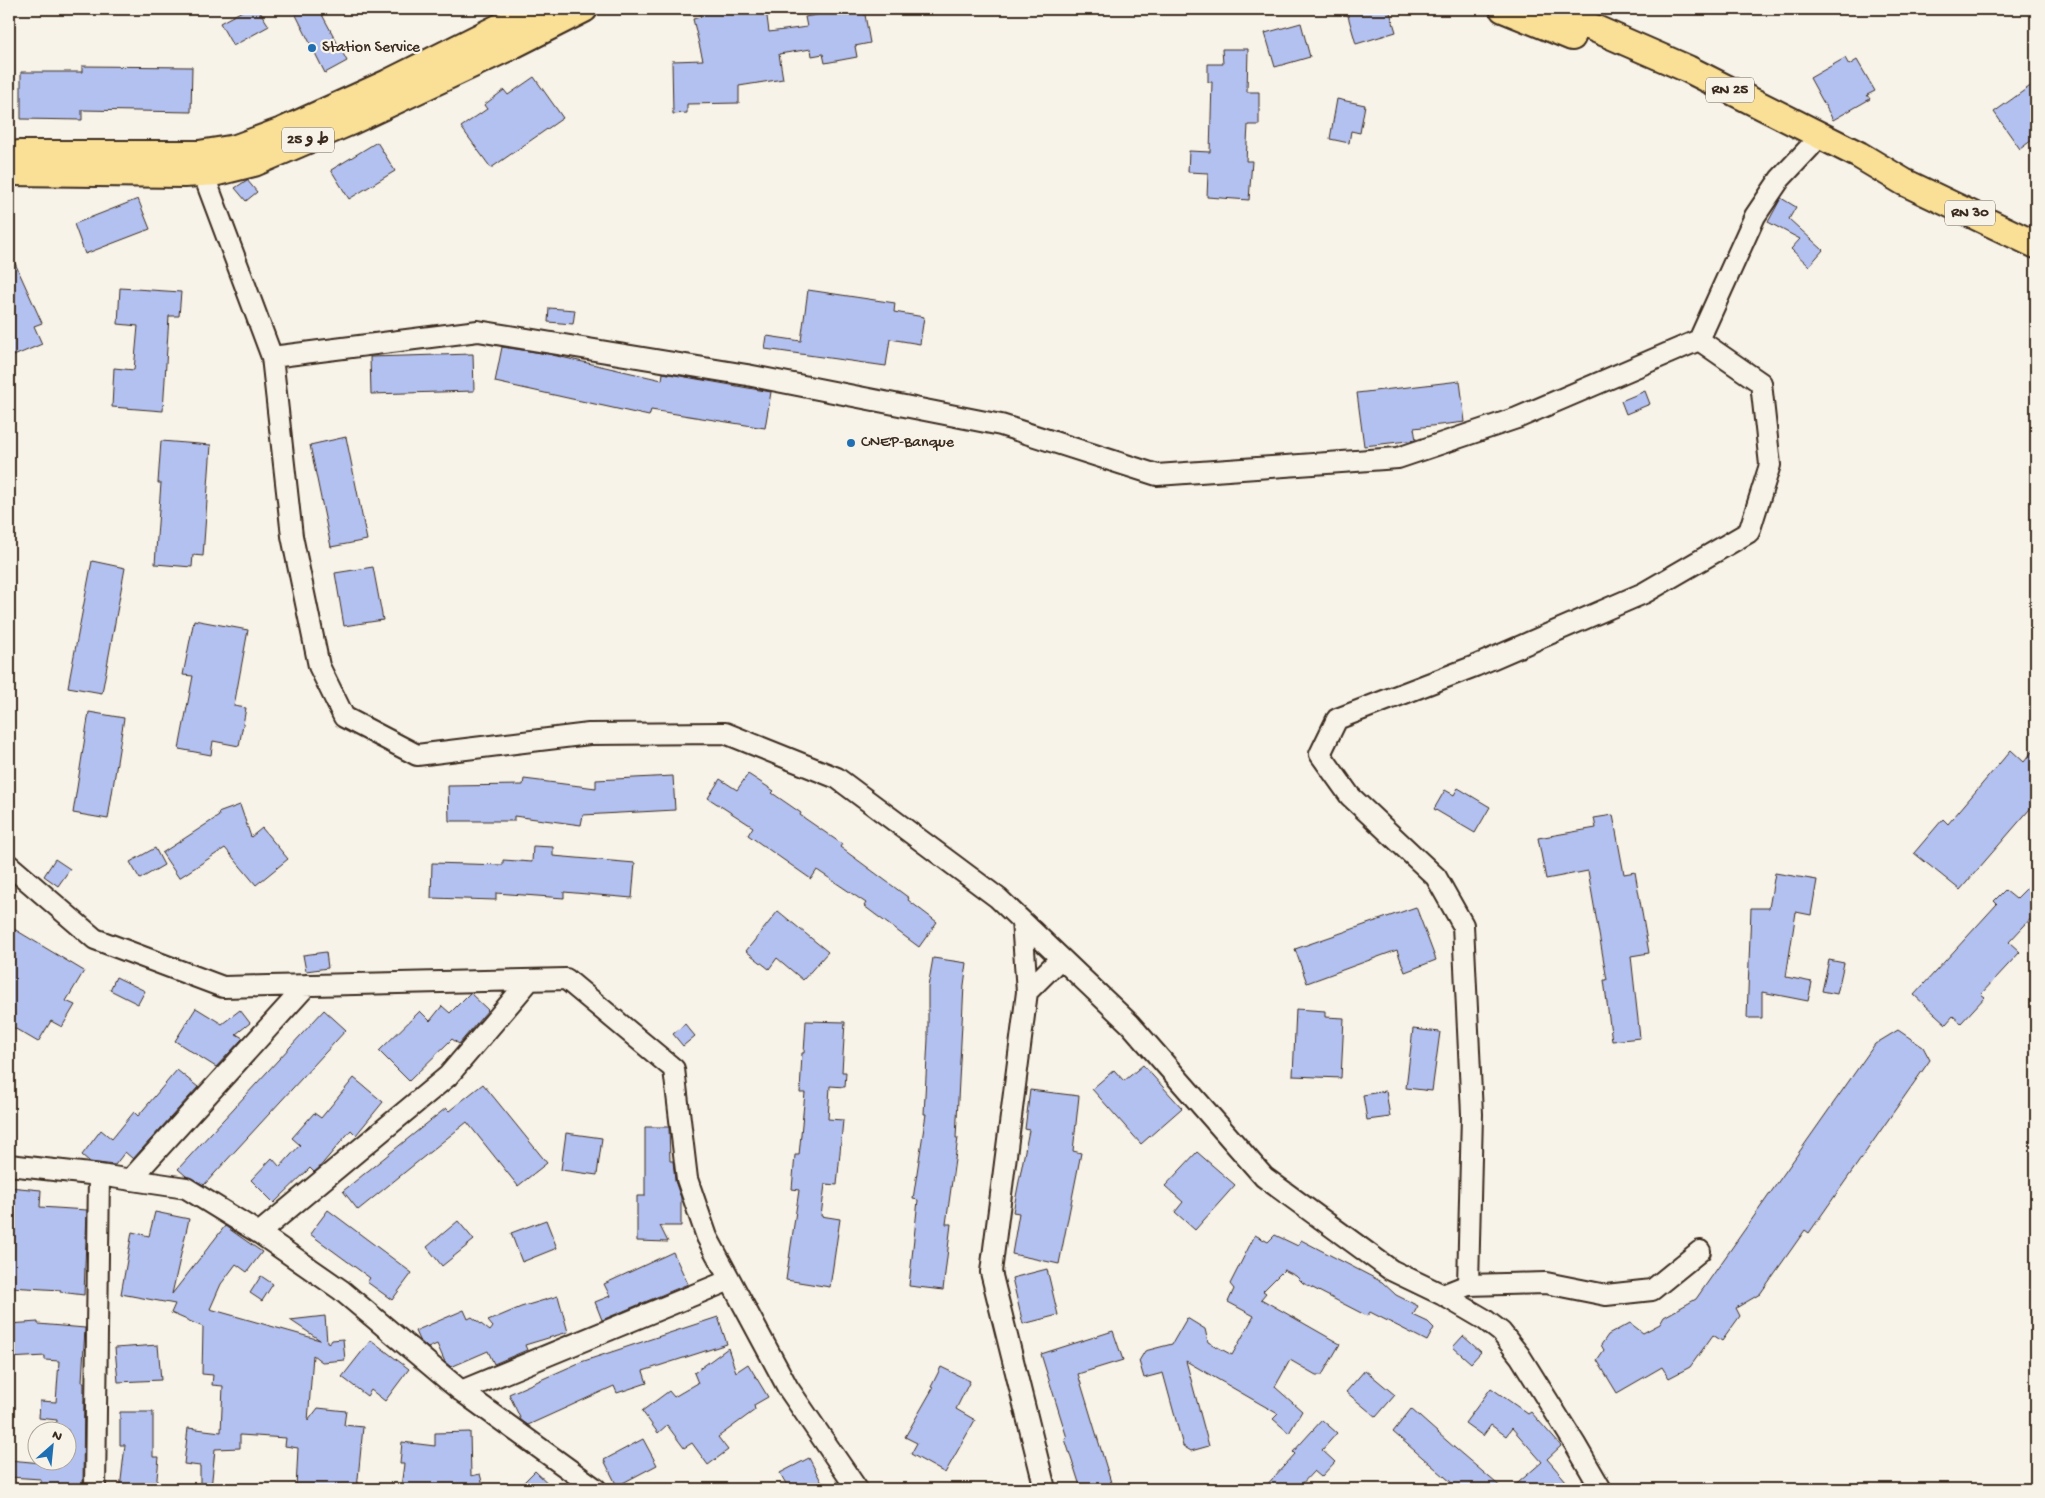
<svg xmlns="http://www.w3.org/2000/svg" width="2045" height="1498" viewBox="0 0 2045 1498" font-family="'Gochi Hand','Playpen Sans Arabic',sans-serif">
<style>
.building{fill:#b3c1f1;stroke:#3b2a1e}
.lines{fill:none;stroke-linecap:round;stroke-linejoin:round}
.minor-casing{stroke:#3b2a1e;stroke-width:24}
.major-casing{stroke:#3b2a1e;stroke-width:30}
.minor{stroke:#f7f3e8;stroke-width:20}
.major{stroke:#fadf96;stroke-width:26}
.poi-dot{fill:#1f6fb2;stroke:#f7f3e8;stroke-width:2}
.labels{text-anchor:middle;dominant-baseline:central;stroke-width:4.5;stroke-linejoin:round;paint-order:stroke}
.shield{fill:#f7f3e8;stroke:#73665b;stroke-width:1}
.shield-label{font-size:15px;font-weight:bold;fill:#3b2a1e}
.poi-label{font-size:16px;fill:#3b2a1e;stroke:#f7f3e8;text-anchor:start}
</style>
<rect width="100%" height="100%" fill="#f7f3e8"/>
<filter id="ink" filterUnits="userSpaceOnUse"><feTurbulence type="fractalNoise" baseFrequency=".02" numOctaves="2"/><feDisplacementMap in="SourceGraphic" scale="10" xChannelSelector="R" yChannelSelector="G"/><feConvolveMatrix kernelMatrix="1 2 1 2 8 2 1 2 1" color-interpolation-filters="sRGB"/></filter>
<g filter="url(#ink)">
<path class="building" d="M246,9h12l11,17 -36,20 -13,-23z
M293,9h26l28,52 -22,12z
M697,9h69l3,23 38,-5 -2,-10 44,-8h15l6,34 -15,3 2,11 -32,6 -2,-9 -11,2 -1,-7 -32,5 4,25 -44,7v17l-52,1v9l-14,1 -1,-53 31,-1 -10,-41 8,-2z
M1346,9h43l7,23 -40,12z
M1301,23l9,34 -35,10 -10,-34z
M1222,49h26l-1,43h12v33h-11l-2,36h6l-3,39 -42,-3 1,-24 -20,-1 1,-21 21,1 2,-70h-4v-18h15z
M1845,58l4,7 8,-5 18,31 -8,4 3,4 -37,21 -23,-42z
M82,66l110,1 -1,45 -109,-2v10l-61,-1v-47h61z
M534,77l29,41 -72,50 -30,-41 26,-18 -3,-4 20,-15 4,5z
M2036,82v55l-16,12 -26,-37z
M1337,99l28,6 -5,28 -9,-2 -2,12 -19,-4z
M377,142l18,29 -46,28 -18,-29z
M247,180l10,12 -11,9 -11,-13z
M1781,198l15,9 -7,12 34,31 -14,16 -18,-17 9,-10 -32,-17z
M138,199l12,30 -65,25 -11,-30z
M9,250l33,73 -8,3 8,18 -33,14z
M120,288l61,4 -2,24h-10l-6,95 -51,-4 2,-39 20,2 4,-44 -20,-2z
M808,290l87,13 -1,9 30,5 -4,27 -30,-5 -4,27 -121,-17 2,-13 34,5z
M549,308l26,2 -2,14 -25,-2z
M502,347l46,7 114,26 1,-7 108,19 -6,36 -114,-18 -2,6 -154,-34z
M473,354l1,37 -103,3 -1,-37z
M1460,381l5,41 -51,6 2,12 -52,6 -7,-53z
M1645,391l5,13 -24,10 -5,-13z
M346,437l21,103 -36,7 -21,-102z
M161,441l50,4 -8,111 -10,-1 -1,12 -37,-3 6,-81h-3z
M92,561l33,7 -23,125 -34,-6z
M373,567l10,53 -39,6 -9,-53z
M194,620l54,10 -14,76 12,2 -7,38 -26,-5 -2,14 -32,-6 14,-73 -10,-1z
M89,712l35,6 -16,101 -35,-6z
M2036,747v55l-76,88 -46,-37 29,-34 5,5 63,-74 13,12z
M748,774l26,17 -2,2 29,20 -1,2 42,29 -2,3 69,51 -1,2 29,22 -18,25 -55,-41 2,-3 -49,-33 -6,9 -63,-44 5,-8 -45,-29 12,-19 17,11z
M673,776l2,34 -92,5 -2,10 -67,-9v5h-65l-1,-35 75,-1 1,-6 72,9v-8z
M1458,788l32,19 -15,26 -41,-24 11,-19 9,5z
M240,805l11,32 11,-9 26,31 -32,26 -31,-37 -46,30 -17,-25 57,-37 -1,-3z
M1613,815l11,59 11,-2 14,81 -18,3 9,82 -28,3 -8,-61h3l-19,-109 -42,8 -8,-41 58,-10 -2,-10z
M533,846l20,1v9l82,7 -3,35 -68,-6v6l-68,-5v7l-65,-2 1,-35 71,2v-5l29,2z
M155,848l9,17 -24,14 -10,-17z
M55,859l15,10 -12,17 -14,-10z
M1775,873l42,7 -6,35 -15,-3 -10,65 26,5 -4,19 -46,-9v26h-15l4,-110h18z
M2036,879v34l-27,29 11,10 -39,42 4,3 -24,26 -8,-7 -7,8 -32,-29 83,-91 -3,-3 11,-11 11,9z
M1416,907l20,53 -31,12 -8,-22 -90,33 -12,-34z
M778,911l50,41 -25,28 -26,-22 -8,11 -23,-18z
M9,926l75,45 -18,30 9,4 -13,22 -11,-6 -13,21 -29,-17z
M326,952l2,16 -22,3 -3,-16z
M933,958l34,5 -3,22 -8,153h2l-12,86h5l-8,66 -34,-4 9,-86 -5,-1 13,-85h-2l4,-75v-52z
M1829,960l15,3 -7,31 -15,-3z
M116,977l29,14 -7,13 -28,-14z
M470,993l18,17 -29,34 -7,-5 -43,42 -30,-30 41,-40 10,10 12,-15 8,7z
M196,1008l26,16 18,-14 10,13 -14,11 7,4 -27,29 -41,-26z
M1296,1009l29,2v6l19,1 -3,60 -48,-2z
M324,1010l22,20 -142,155 -18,-9 -8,-7z
M806,1021l39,1 -3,50h4l-1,15 -15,-1 -2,33 15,1 -6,65 -12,-1 -4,32 19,3 -10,68 -44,-7 13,-90 -7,-1 3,-34h4l6,-62h-5l2,-40h2z
M685,1024l10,12 -12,10 -10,-12z
M1413,1029l27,3 -8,59 -26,-3z
M1898,1030l25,17 7,13 -121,173 -4,-3 -45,64 -24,14 4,8 -18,25 -9,-6 -23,32 -21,11 -7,-11 -45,26 -20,-33 7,-10 -3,-5 7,-10 22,-12 13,10 17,-9 4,-7 32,-18 179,-255z
M1143,1065l39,43 -41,36 -49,-55 22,-19 10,11z
M177,1070l21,17 -65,72 -8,-7 -10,13 -25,-3 -8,-7 19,-25 11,9 22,-27 4,4z
M354,1078l29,24 -27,33 -5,-5 -33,39 -4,3 -4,-4 -36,35 -23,-23 21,-22 8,9 20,-22 -8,-7 22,-25 7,5z
M483,1084l64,79 -29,23 -51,-64 -109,88 -15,-19 103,-83 3,3z
M1030,1090l49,6 -6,55 8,2 -22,111 -47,-10 7,-41 -6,-1 16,-82 -4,-1z
M1386,1091l4,26 -23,3 -4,-25z
M645,1127h24l1,34h3l2,20 6,17v28h-21l8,16 -31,-1v-45h8z
M566,1133l36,5 -5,37 -36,-5z
M1197,1152l38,33 -40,45 -20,-18 8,-10 -18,-16z
M9,1187l32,3 -1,17 47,3 -3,85 -24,-3 1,-2 -52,-3z
M328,1210l84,63 -20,27 -25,-18 3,-4 -60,-44z
M155,1212l34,7 -17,75 53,-68 37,26 -15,20 -11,-8 -15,20 -11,25 110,31 -30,-20 35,-4 2,26 3,1 2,-3 11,-1 2,21 -23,2 -9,-7 -5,66 10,-13 28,3 -2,14 19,2 -6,62h-61l2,-41 -13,-2 1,-8 -46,-3v13l-25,1 -4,40h-11v-23l-16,-2 4,-36 33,4 2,-46 -11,-1 1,-10 -11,-1 1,-47 -32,-14 4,-9 -54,-10 11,-62 17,4z
M546,1220l11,28 -35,14 -11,-29z
M458,1221l16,19 -32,26 -15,-19z
M1255,1235l13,7 7,-7 23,11 3,-6 81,42 14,13 22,11 -5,9 15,7 6,6 -7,13 -57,-29 -3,4 -64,-33 -7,-7 -12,-6 -21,21 3,2 -5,6 79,45 -18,31h-6l-26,-15 -15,27 27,24 -13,22 -16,-14 5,-5 -92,-53 23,85 -18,5 -8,-5 -20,-73 -19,5 -5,-17 6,-10 27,-7 15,-26 18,11 3,13 24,13 22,-39 -26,-14 6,-13 -4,-5z
M673,1252l15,32 -86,36 -7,-18 15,-6 -6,-12z
M1047,1269l11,46 -35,9 -11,-46z
M261,1276l12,8 -11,17 -12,-8z
M558,1296l10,36 -43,13 2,5 -33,14 -6,-13 -37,16 -6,-5 -8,-18 -9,4 -9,-8 -4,-9 49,-21 4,9 4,-2 18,14 3,-4 -5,-6 33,-14z
M718,1317l9,27 -84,27 4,12 -30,10 -3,-7 -86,39 -7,-5 -12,-26 72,-32z
M38,1322v2l47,4 -3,54h2l-1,107h-42v-10l-32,-2v-17l33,3 1,-2 25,-1v-30h-12l1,-10 -18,-2 1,-17 16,1 3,-41 -14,-1v-4l-36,2v-34z
M1113,1331l10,29 -45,14 35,115h-32l-16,-50 2,-1 -26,-84z
M1463,1336l18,16 -10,11 -18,-16z
M371,1340l38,29 -24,32 -14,-11 -4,6 -25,-19z
M158,1345l3,35 -43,2 -3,-34z
M728,1348l8,24 12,-8 20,33 -14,8 1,5 -37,27 10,13 -20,15 -16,-22 -8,5 -17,-23 -9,8 -16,-22 27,-20 5,6 24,-14 -4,-10z
M941,1367l29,14 -14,28 19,11 -30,53 -34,-19 6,-11 -12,-6 28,-49 -2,-1z
M1365,1370l30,25 -19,22 -30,-25z
M1491,1388l37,26 3,-2 30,34 -14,13 26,30h-62l31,-27 -30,-34 -6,8 -15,-11 -8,11 -18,-13z
M1411,1409l45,40 47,40h-44l-66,-57z
M120,1412h33v45h6l-3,32h-36l5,-44h-5z
M1322,1420l15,13 -15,17 13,12 -14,15 -7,-6 -17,18h-34l32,-35 -2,-2z
M470,1432l1,44 9,-2 4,15h-70l-13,-2 3,-23h-4l2,-22 33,4v-13z
M643,1439l14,26 -40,21 -13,-26z
M809,1458l14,27 -7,4h-27l-9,-16z
M535,1471l19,18h-37z"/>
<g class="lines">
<g class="minor-casing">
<path id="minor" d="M203,173l69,184 206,-26 269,44 254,50 156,50 241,-17 119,-40 182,-78 56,-124 25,-37 31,-33
M272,357l20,179 27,130 25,51 73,38 172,-21 136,-1 112,45 161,120 132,126 134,153 127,93 52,25 25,-10 78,-2 60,12 46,-5 48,-39
M9,865l86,74 128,48 343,-8 108,90 13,110 20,58 81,151 69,101
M1022,921l5,71 34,-34
M1027,992l-36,280 54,217
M9,1165l90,10
M130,1180l177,-195
M259,1233l189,-157 81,-95
M1468,1285l4,-171 -9,-189 -27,-48 -86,-81 -30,-42 17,-35 138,-53 169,-73 105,-61 21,-67 -9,-82 -62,-43
M1443,1295l41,24 17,13 19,24 55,88 26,45
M461,1391l269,-111
M95,1489l4,-314 87,13 73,45 82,57 120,101 135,98"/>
</g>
<g class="major-casing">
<path id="major" d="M1503,9l69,28
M1550,9l138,60 171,86 45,27 132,63
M19,154h180l37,-6 46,-17 106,-48 148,-74
M9,172l175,2 34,-2 36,-9 98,-42 155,-73 77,-39"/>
</g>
<use href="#minor" class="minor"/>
<use href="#major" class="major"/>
</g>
</g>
<g class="poi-dot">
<circle cx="312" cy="48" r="5"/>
<circle cx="851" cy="443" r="5"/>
</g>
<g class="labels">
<g class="shield">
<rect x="1706" y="77.5" width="48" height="25" rx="4"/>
<rect x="282" y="127.5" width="52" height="25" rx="4"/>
<rect x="1945" y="200.5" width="50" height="25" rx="4"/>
</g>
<g class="shield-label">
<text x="1730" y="90">RN 25</text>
<text x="308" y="140">ط و 25</text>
<text x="1970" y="213">RN 30</text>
</g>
<g class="poi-label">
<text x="322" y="48">Station Service</text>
<text x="861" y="443">CNEP-Banque</text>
</g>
</g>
<rect width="2045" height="1498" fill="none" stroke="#f7f3e8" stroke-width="30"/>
<rect x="15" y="15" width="2015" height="1468" fill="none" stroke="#3b2a1e" stroke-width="2" filter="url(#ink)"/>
<g transform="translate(52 1446) rotate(27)"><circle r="24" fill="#f7f3e8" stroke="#aca397"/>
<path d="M0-4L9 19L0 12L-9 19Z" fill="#1f6fb2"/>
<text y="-8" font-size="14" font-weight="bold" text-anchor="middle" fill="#3b2a1e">N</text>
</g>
</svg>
